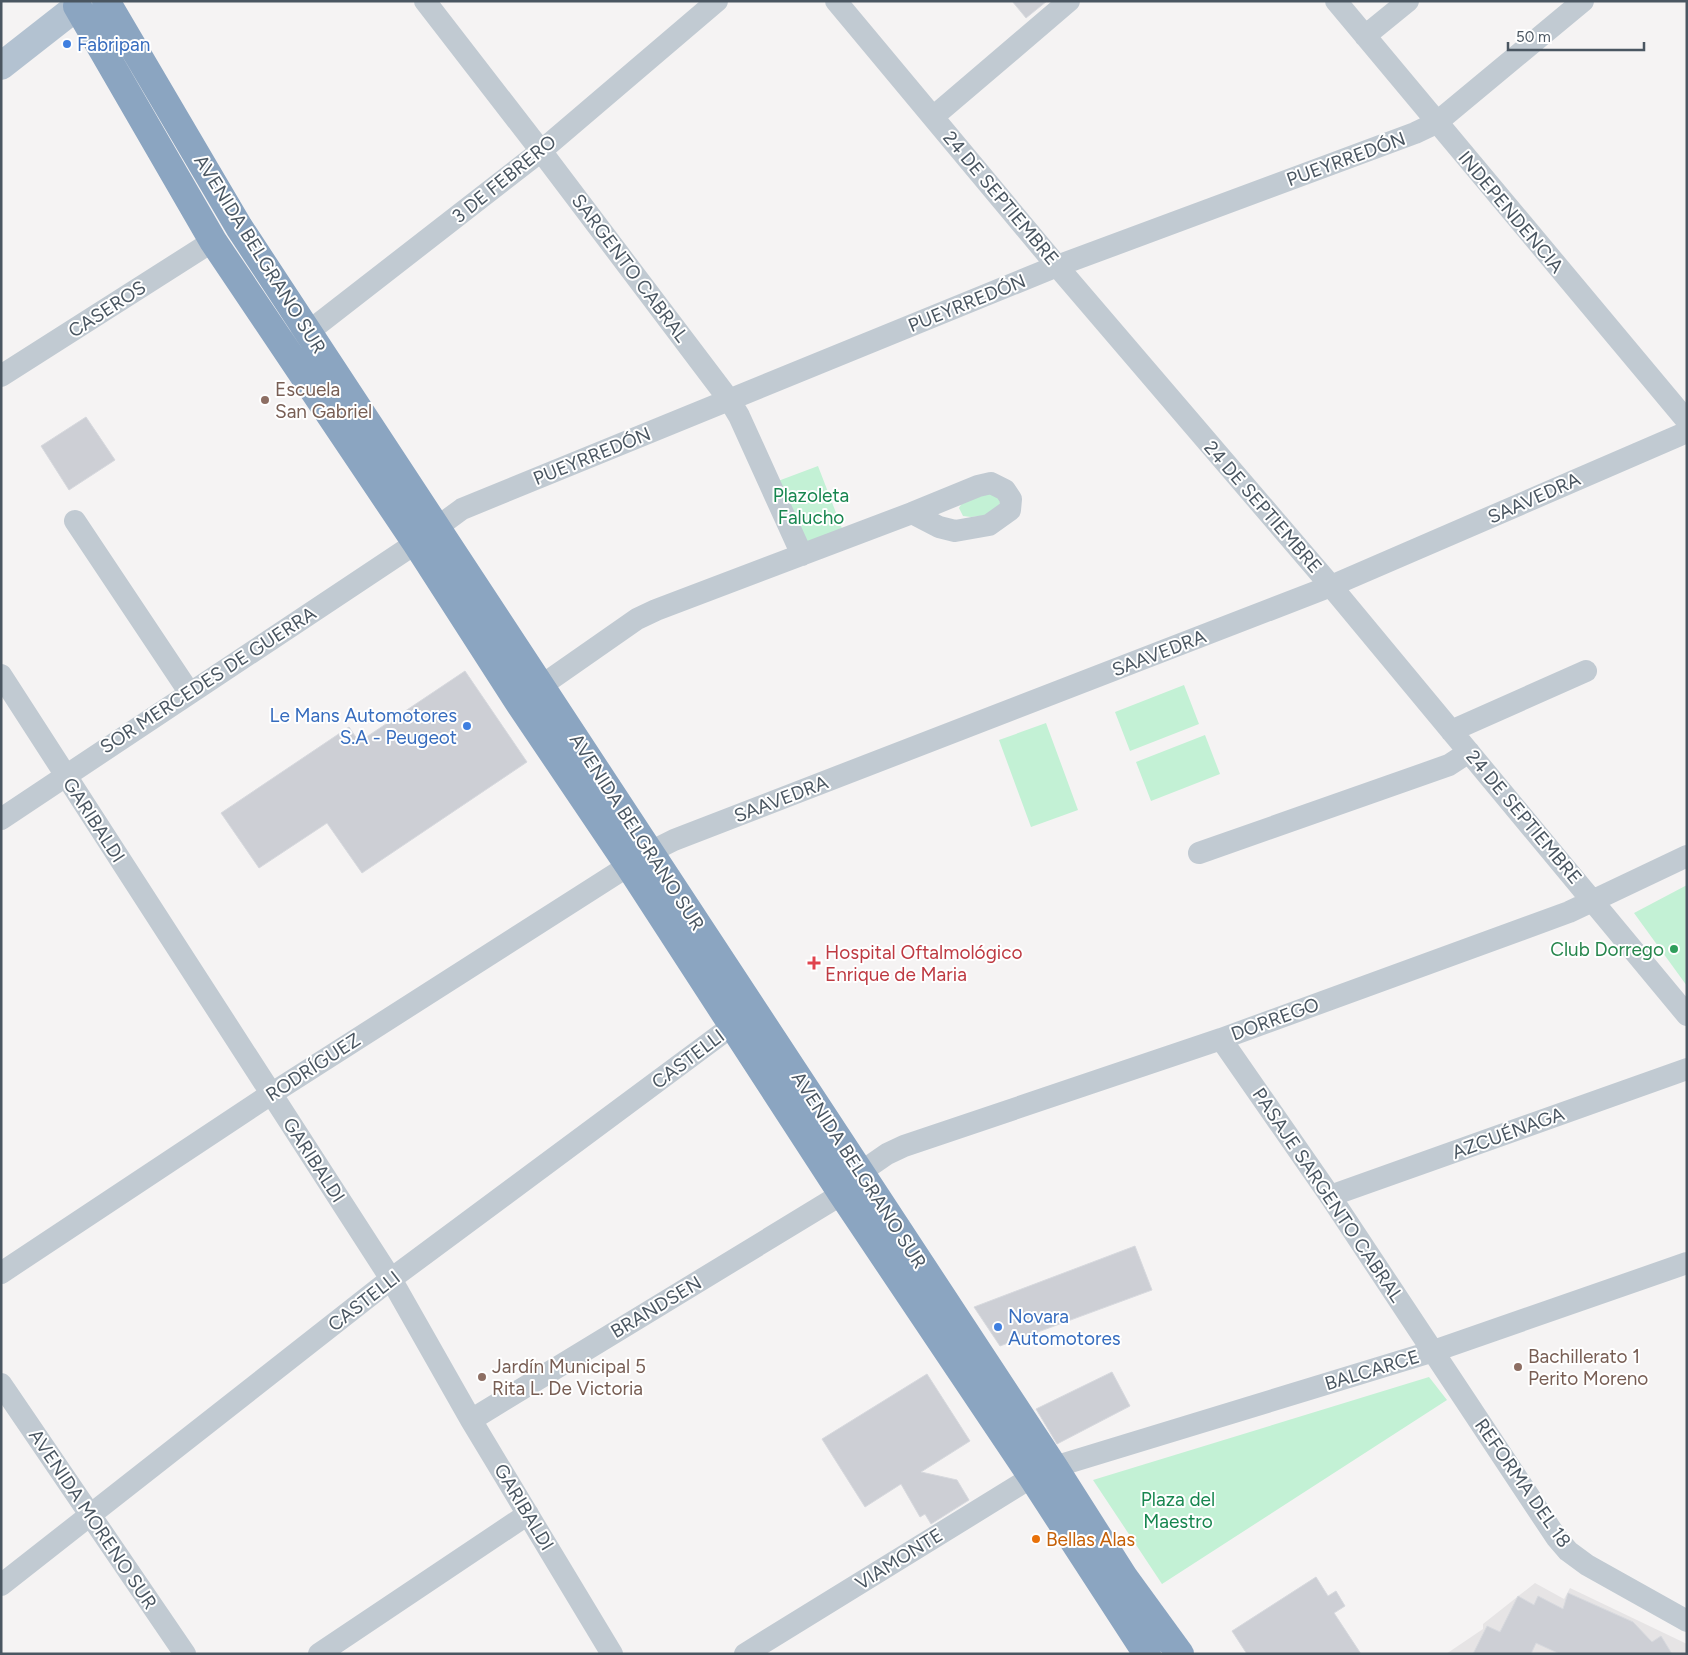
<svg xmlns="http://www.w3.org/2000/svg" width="1688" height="1655" viewBox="0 0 1688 1655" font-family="Figtree,sans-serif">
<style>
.education{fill:#e6e4e5}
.green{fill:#c3f1d5}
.building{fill:#cdcfd5;stroke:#d7d9de}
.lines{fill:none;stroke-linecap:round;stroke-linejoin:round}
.minor{stroke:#c1cad2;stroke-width:22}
.major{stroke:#b3c2d1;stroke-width:28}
.highway{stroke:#8ba5c1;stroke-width:28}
.shop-dot{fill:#3f7fe0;stroke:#fff;stroke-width:2}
.education-dot{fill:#8d6e63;stroke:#fff;stroke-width:2}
.leisure-dot{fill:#2e9e5b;stroke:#fff;stroke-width:2}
.health-dot{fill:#e0444e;stroke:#fff;stroke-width:2}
.food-dot{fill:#e8710a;stroke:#fff;stroke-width:2}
.labels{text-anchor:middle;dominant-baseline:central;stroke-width:4;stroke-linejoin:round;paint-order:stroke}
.shop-label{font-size:19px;fill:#366cbe;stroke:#fff;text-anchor:start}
.street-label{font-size:19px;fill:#4a5661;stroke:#fff}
.education-label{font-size:19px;fill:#785e54;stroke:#fff;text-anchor:start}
.park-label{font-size:19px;fill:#17864f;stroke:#fff}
.leisure-label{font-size:19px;fill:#27864d;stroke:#fff;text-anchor:end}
.health-label{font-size:19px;fill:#be3a42;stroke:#fff;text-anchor:start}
.food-label{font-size:19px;fill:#c56008;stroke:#fff;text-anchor:start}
</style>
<rect width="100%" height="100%" fill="#f5f3f3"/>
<path class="education" d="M1535,1583l29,16 6,-11 117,56v10h-241l37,-25v-5z"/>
<path class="green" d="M818,466l25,65 -39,15 -26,-65z
M993,493l8,5 -4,16 -26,3 -8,-1 -4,-8 6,-10z
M1184,685l15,39 -69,27 -15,-39z
M1046,723l32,87 -47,17 -32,-87z
M1205,735l15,39 -69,27 -15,-39z
M1687,885v101l-53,-73z
M1429,1377l18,23 -285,184 -69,-104z"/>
<path class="building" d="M1012,1h35l-21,17z
M86,417l29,43 -46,30 -28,-44z
M465,671l62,91 -165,111 -35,-50 -68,45 -38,-55 128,-86 10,15z
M1135,1246l17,44 -152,56 -26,-39z
M1112,1372l18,34 -73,38 -21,-35z
M927,1374l43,67 -49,31 36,8 12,20 -38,24 -6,-10 -5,3 -19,-33 -36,23 -43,-68z
M1316,1577l12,19 8,-5 9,15 -11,7 27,41h-114l-15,-23z
M1568,1593l65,29 19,20 9,-6 11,18h-112l-24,-11 -5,11h-58l14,-28 13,6 18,-36 16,9 4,-9 25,13z"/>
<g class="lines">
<path class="minor" d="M425,1l116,150 189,250 9,15 63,139
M836,1l221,265 274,320 356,429
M1336,1l351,420
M1365,36l43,-35
M933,117l136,-116
M285,350l256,-199 176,-150
M1,376l212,-135
M75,521l114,171
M1,675l390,604 80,141 141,234
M541,686l96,-67 19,-9 256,-97 66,-27 13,-3 14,7 6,9 -1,11 -21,15 -34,6 -16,-4 -27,-14
M1451,731l135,-60
M1,819l415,-276 46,-34 595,-243 358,-133 21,-10 147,-122
M1199,853l250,-88 20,-13
M1221,1039l109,157 226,341 12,14 19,14 100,56
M861,1172l26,-18 17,-8 317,-107 348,-127 118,-56
M1330,1196l357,-127
M1,1273l270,-179 379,-242 24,-12 657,-254 356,-154
M1,1384l184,270
M471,1420l371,-226
M1,1585l390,-306 341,-253
M319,1654l209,-140
M745,1654l287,-177 22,-10 380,-116 253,-88"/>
<path class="major" d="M1,66l83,-65"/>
<path class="highway" d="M106,1l133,226 815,1240 70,110 56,77
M77,6l136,235 203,302 101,157 112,166 213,328 190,283 115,177"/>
</g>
<g class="shop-dot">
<circle cx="67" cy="44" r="5"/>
<circle cx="467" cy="726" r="5"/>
<circle cx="998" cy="1327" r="5"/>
</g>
<g class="education-dot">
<circle cx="265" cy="400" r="5"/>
<circle cx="1518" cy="1367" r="5"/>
<circle cx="482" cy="1377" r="5"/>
</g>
<circle class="leisure-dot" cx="1674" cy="949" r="5"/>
<path class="health-dot" d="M811.5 955.5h5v5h5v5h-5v5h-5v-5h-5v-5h5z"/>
<circle class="food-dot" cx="1036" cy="1539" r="5"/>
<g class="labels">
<g class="shop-label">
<text x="77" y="44">Fabripan</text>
<text x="457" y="715" text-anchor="end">Le Mans Automotores<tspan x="457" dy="22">S.A - Peugeot</tspan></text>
<text x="1008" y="1316">Novara<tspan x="1008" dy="22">Automotores</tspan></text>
</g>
<g class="street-label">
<text transform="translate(1346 159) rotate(-20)">PUEYRREDÓN</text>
<text transform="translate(504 179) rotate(-39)">3 DE FEBRERO</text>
<text transform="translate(1001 198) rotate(50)">24 DE SEPTIEMBRE</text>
<text transform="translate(1511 212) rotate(50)">INDEPENDENCIA</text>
<text transform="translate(260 254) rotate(58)">AVENIDA BELGRANO SUR</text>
<text transform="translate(630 268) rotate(53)">SARGENTO CABRAL</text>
<text transform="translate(967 303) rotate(-22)">PUEYRREDÓN</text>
<text transform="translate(107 309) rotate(-33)">CASEROS</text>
<text transform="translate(592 456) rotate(-22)">PUEYRREDÓN</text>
<text transform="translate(1534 498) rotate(-24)">SAAVEDRA</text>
<text transform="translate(1263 507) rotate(49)">24 DE SEPTIEMBRE</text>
<text transform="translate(1159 653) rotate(-21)">SAAVEDRA</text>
<text transform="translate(208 680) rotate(-33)">SOR MERCEDES DE GUERRA</text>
<text transform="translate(781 799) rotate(-21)">SAAVEDRA</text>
<text transform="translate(1524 817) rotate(50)">24 DE SEPTIEMBRE</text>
<text transform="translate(94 820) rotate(57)">GARIBALDI</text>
<text transform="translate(637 832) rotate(57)">AVENIDA BELGRANO SUR</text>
<text transform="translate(1275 1019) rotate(-20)">DORREGO</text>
<text transform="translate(688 1059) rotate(-37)">CASTELLI</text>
<text transform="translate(313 1067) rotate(-33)">RODRÍGUEZ</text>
<text transform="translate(1508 1133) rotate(-20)">AZCUÉNAGA</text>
<text transform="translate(314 1160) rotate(57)">GARIBALDI</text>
<text transform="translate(859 1170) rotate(57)">AVENIDA BELGRANO SUR</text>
<text transform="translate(1328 1195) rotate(56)">PASAJE SARGENTO CABRAL</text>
<text transform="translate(364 1301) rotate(-38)">CASTELLI</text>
<text transform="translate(656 1307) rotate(-31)">BRANDSEN</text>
<text transform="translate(1372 1370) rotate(-17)">BALCARCE</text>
<text transform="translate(1523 1483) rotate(55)">REFORMA DEL 18</text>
<text transform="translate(524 1507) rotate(59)">GARIBALDI</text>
<text transform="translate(93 1519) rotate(56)">AVENIDA MORENO SUR</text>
<text transform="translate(899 1559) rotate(-32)">VIAMONTE</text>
</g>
<g class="education-label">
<text x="275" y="389">Escuela<tspan x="275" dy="22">San Gabriel</tspan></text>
<text x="1528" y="1356">Bachillerato 1<tspan x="1528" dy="22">Perito Moreno</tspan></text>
<text x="492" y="1366">Jardín Municipal 5<tspan x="492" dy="22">Rita L. De Victoria</tspan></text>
</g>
<g class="park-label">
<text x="811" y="495">Plazoleta<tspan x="811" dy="22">Falucho</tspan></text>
<text x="1178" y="1499">Plaza del<tspan x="1178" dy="22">Maestro</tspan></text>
</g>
<g class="leisure-label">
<text x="1664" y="949">Club Dorrego</text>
</g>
<g class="health-label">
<text x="825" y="952">Hospital Oftalmológico<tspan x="825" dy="22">Enrique de Maria</tspan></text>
</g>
<g class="food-label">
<text x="1046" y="1539">Bellas Alas</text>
</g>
</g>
<rect width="1688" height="1655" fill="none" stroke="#4a5661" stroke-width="5"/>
<path d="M1508 42v8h136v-8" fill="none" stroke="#4a5661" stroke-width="2.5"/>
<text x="1516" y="42" font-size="15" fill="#4a5661" stroke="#ffffff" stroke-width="4" paint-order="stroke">50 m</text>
</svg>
